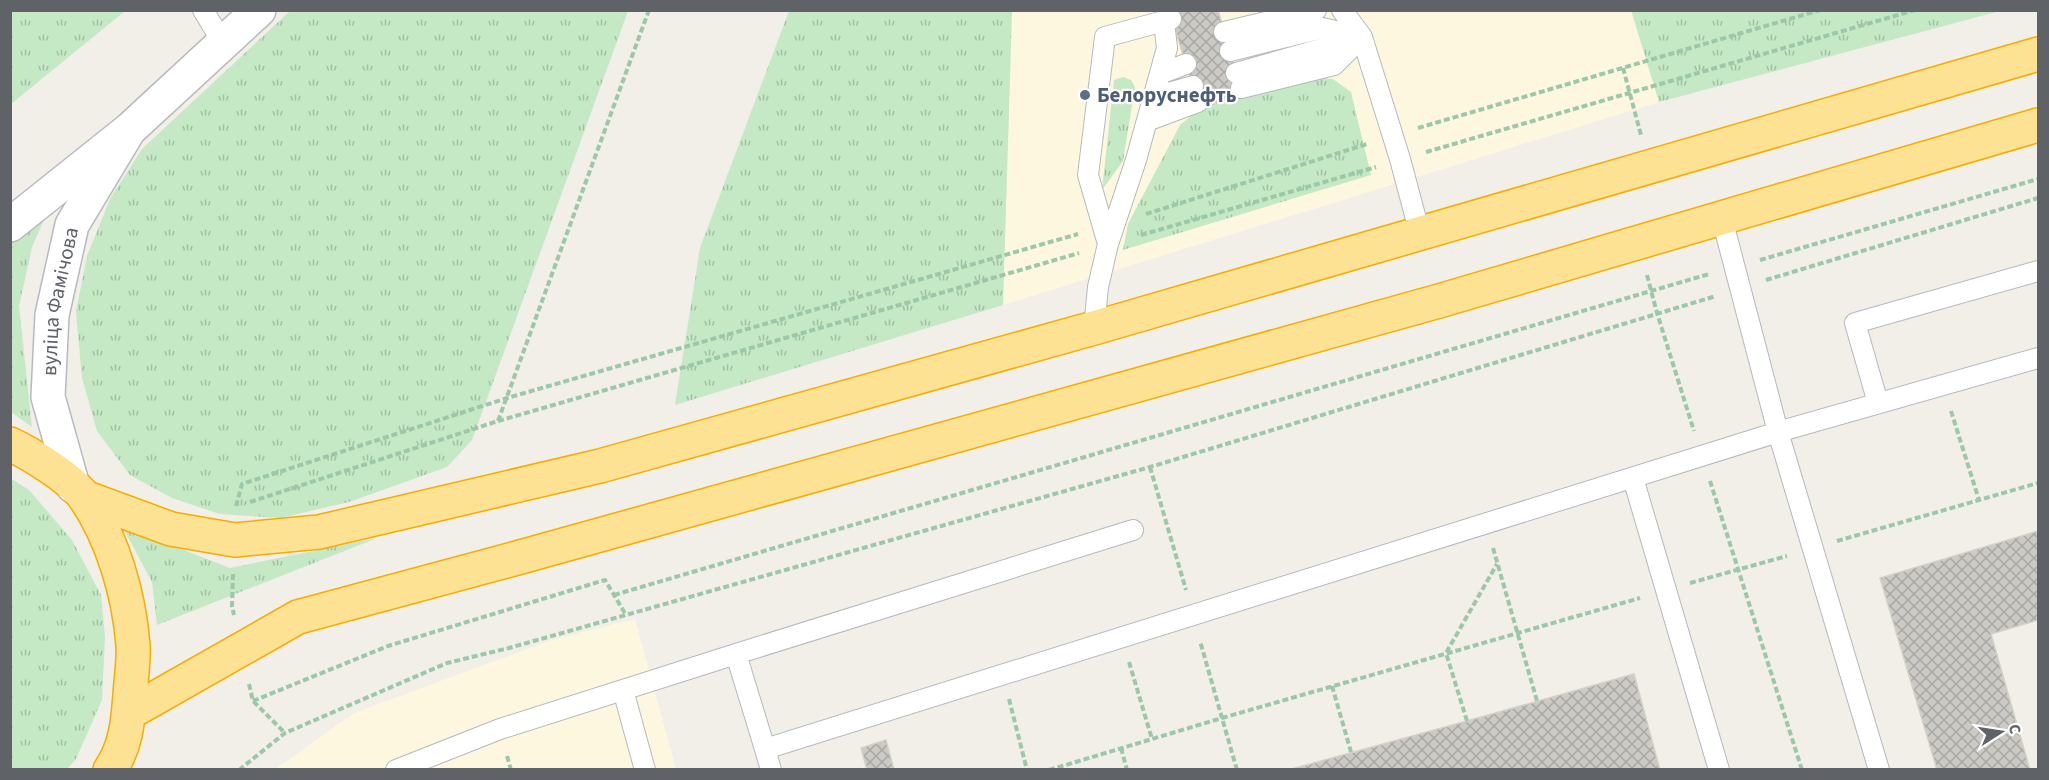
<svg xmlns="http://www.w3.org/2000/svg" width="2049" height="780" viewBox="0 0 2049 780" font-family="'Source Sans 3',sans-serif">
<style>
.commercial{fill:#fef7e0}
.grass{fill:url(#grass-tufts)}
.building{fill:url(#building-cross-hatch);stroke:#d6d1c6;stroke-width:1.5}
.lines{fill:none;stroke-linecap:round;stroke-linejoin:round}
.lane-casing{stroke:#b5b8bc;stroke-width:22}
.secondary-casing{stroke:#b6babf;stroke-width:36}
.highway-casing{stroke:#f9ab00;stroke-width:36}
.path{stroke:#9cc7a9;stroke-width:4;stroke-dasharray:6 3;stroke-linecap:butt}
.lane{stroke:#fff;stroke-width:20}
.secondary{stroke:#fff;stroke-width:33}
.highway{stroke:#fde293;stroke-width:33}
.service-dot{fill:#5c6f8a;stroke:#fff;stroke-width:2}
.labels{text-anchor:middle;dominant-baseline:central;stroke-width:4.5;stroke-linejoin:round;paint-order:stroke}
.service-label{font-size:21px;font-weight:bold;fill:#4e5e75;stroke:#fff;text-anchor:start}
.street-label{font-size:21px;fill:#5f6368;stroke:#fff}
</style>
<defs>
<pattern id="grass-tufts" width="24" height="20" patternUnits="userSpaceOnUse" patternTransform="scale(1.5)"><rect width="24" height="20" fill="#c5e8c5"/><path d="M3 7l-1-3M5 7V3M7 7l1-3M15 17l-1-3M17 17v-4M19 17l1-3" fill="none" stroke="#a3c0a4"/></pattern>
<pattern id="building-cross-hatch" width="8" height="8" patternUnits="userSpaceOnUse" patternTransform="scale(1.5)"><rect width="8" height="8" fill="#cccac5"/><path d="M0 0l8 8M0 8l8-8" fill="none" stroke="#a9a8a4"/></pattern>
</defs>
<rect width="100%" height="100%" fill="#f1efe8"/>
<path class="commercial" d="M1012,11h619l28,91 -656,203z
M635,619l41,150 -402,1 80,-57 198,-73z"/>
<path class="grass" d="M11,10h114v1l-114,93z
M1631,10h369v1l-341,91z
M290,11h338l-156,429 -25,27 -98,35 -69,16 -60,-4 -48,-16 -42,-23 -33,-44 -15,-53 -6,-66 11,-56 23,-57 32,-50z
M789,11h223l-9,294 -328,100 25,-157z
M1123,77l8,3 4,7 -12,74 -21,29 12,-110z
M1322,78l11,1 18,13 20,83 -248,75 5,-26 52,-99 20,-16 43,-14z
M57,190l-25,57 -13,59 13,121 -21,-15 -1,-181z
M10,478l19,12 43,50 29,55 4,42 -3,63 -26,59 -9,10h-56z
M122,526l108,42 147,-30 -220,87 -5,-43z"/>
<path class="building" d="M1169,10h49l25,85 -43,14z
M1169,10h49l25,85 -43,14z
M2038,531v89l-47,14 39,136h-93l-57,-192z
M1634,674l26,96h-372l179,-49z
M886,740l8,30h-27l-6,-22z"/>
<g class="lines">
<g class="lane-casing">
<path id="lane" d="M203,10l20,33
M1342,10l20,27 38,122 20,75
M1224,32l92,-22
M1230,51l92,-23 40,9
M1236,73l120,-34
M1160,74l26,-10
M1241,88l93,-23 28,-28
M1154,97l39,-11
M1147,121l51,-19
M1722,219l56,213 101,338
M1108,244l-20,-69 17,-138 66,-18
M1094,328l4,-41 10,-43 28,-84 31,-112 -3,-26
M1878,403l-23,-80 183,-52
M1633,478l86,292
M623,690l22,80
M765,749l-29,-95 397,-124
M396,770l104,-41 236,-75
M771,770l-6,-21 1013,-317 260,-74"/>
</g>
<g class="secondary-casing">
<g id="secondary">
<path d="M10,225l119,-95 130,-120"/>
<path id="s1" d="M73,486l-25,-89 4,-82 20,-90 57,-95"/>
</g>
</g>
<g class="highway-casing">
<path id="highway" d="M10,444c21,10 62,35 75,54 28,41 44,97 48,147 1,16 -2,34 -3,50 -2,26 -4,52 -20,75
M84,497l87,32 64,11 84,-8 281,-66 494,-138 944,-274
M129,713l169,-96 219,-59 922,-257 599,-176"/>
</g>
<path class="path" d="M1623,68l18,67
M1418,128l402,-118
M1426,152l489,-142
M1146,214l221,-70
M1141,235l235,-68
M1760,260l278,-81
M1647,275l10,38 37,118
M1766,280l272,-82
M1951,411l28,89
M498,421l151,-411
M1150,467l36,123
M1710,481l92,289
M250,502l248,-81 581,-168
M236,506l6,-22 265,-86 571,-164
M1837,541l201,-58
M1493,548l44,153
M233,574l-1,32 2,9
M1690,583l97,-27
M614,595l1095,-321
M1129,662l23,77
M249,684l4,17 32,32
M1332,686l19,66
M1009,699l18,71
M253,701l135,-55 217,-66 21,35
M1467,721l-21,-68 51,-89
M1121,748l6,22
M507,756l4,14
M239,770l46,-37 162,-70 62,-15 641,-181 566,-171
M1049,770l173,-52 -22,-77
M1237,770l-15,-52 418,-120"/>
<use href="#lane" class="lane"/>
<use href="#secondary" class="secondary"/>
<use href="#highway" class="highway"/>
</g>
<circle class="service-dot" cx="1085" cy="95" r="6"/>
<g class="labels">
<g class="service-label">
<text x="1097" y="95">Белоруснефть</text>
</g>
<g class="street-label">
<text stroke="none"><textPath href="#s1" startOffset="189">вуліца Фамічова</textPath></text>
</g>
</g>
<rect width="2049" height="780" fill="none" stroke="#5f6368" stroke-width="24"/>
<g transform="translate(2001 732) rotate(78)" stroke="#ffffff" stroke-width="4.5" paint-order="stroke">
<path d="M0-4.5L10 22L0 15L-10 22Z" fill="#5f6368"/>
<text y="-9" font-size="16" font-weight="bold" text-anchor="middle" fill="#5f6368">С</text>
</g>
</svg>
